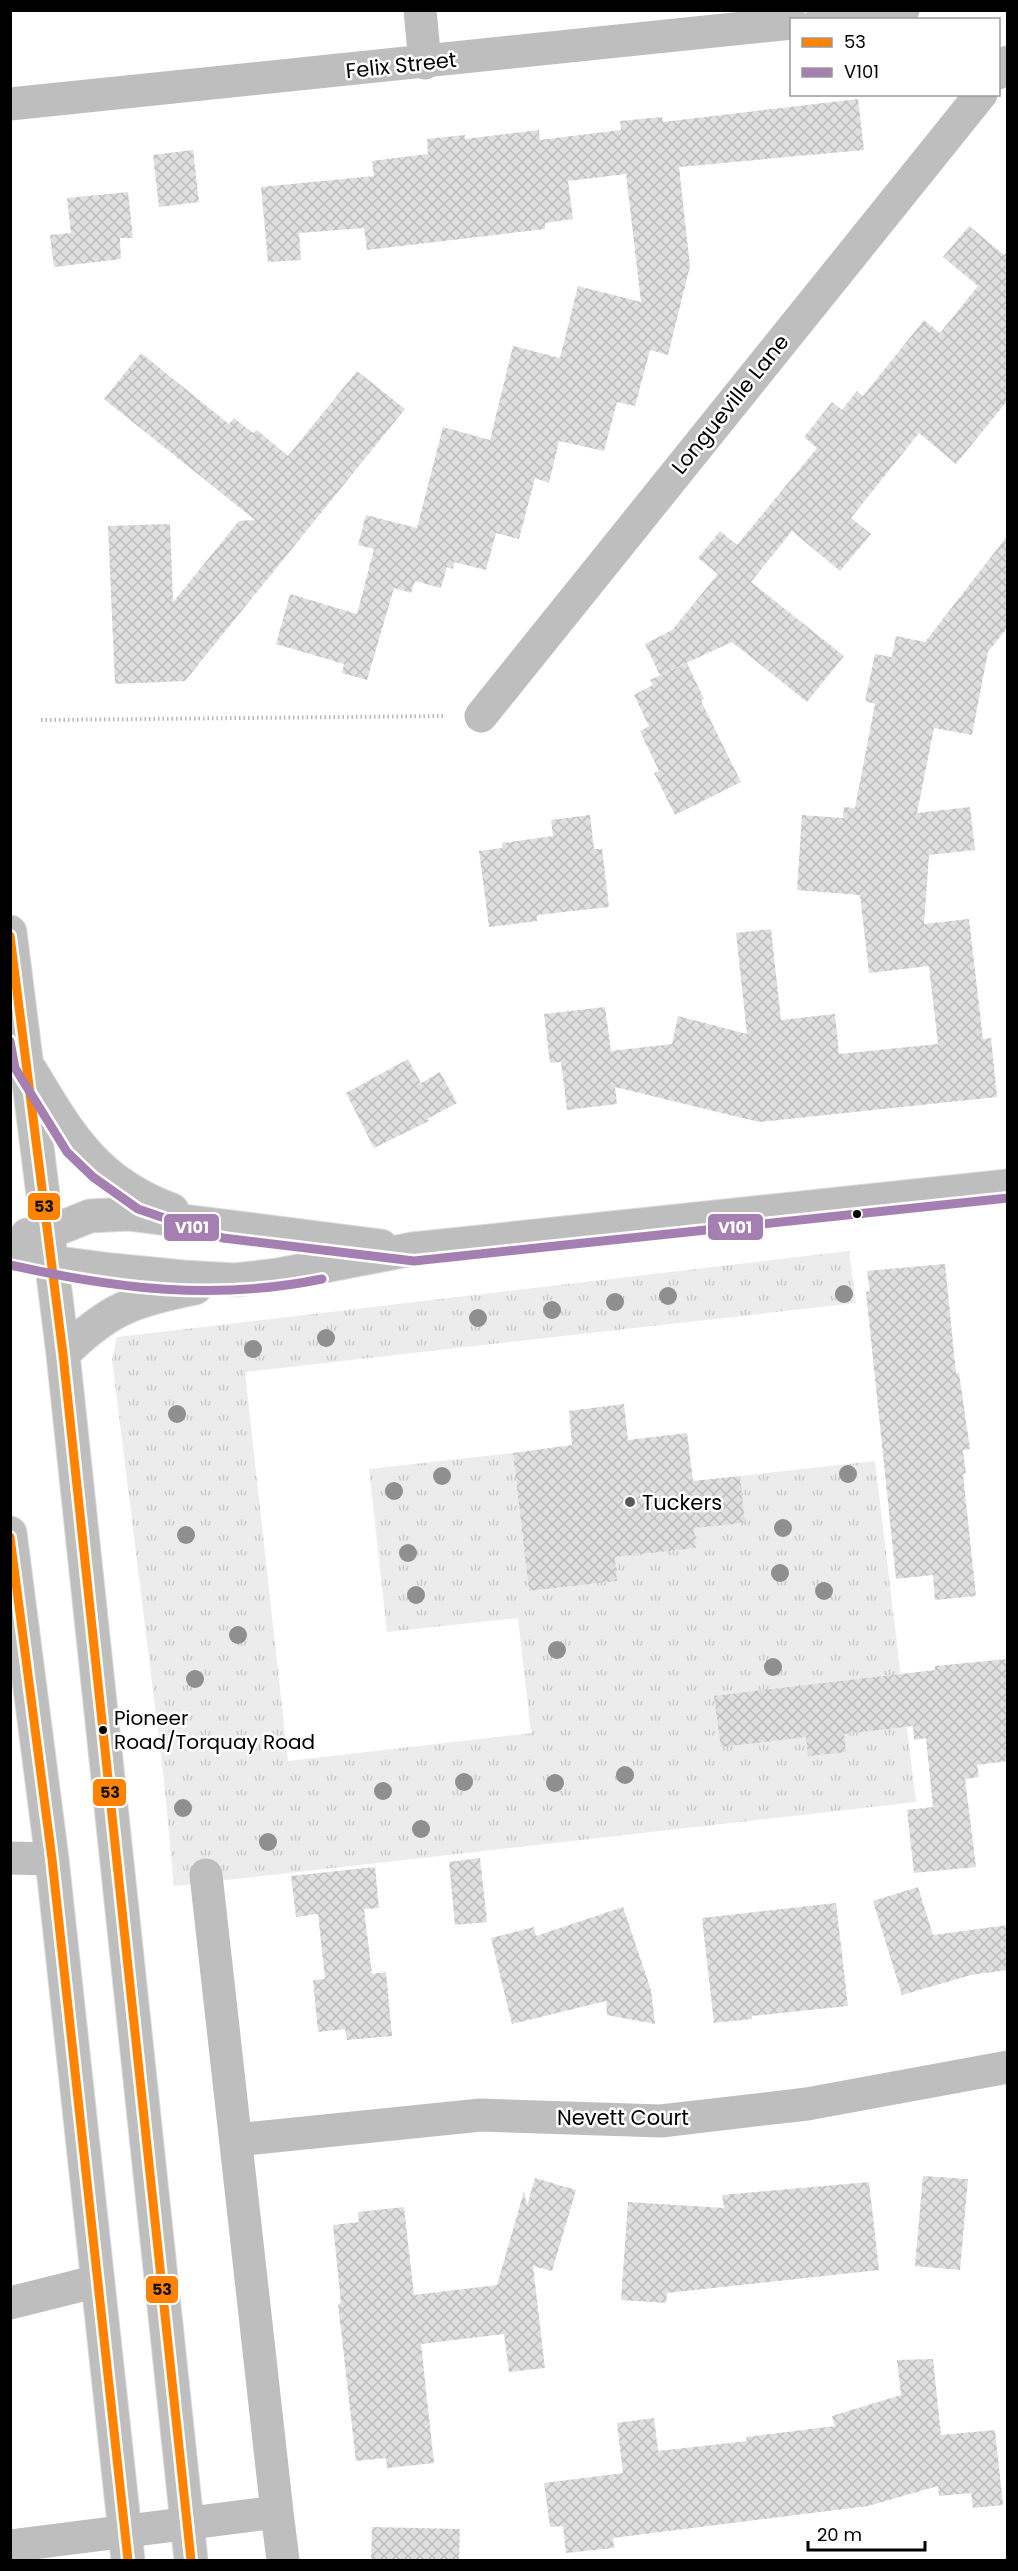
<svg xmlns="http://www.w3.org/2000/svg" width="1018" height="2571" viewBox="0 0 1018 2571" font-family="Poppins,sans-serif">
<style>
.grass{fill:url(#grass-tufts)}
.building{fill:url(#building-cross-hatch)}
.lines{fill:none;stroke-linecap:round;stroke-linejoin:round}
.major-casing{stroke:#dbdbdb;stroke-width:35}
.path{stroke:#b9b9b9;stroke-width:4;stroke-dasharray:1.5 3;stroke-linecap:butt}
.minor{stroke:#bebebe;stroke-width:33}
.major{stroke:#bebebe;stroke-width:33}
.bus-1-casing{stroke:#fff;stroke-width:14}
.bus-2-casing{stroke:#fff;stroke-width:14}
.bus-1{stroke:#ff8200;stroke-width:9}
.bus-2{stroke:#a57fb2;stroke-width:9}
.tree{fill:#8f8f8f}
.bus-dot{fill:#000;stroke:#fff;stroke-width:2}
.poi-dot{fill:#595959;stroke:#fff;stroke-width:2}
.labels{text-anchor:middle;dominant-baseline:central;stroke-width:5;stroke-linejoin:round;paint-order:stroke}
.bus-label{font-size:20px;fill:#000;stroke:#fff;text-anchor:start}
.street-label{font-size:21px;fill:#000;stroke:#fff}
.poi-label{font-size:21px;fill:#000;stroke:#fff;text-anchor:start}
.line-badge{stroke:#fff;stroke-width:2}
.badge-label{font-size:16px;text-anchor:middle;font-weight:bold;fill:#fff}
.pale-badge-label{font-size:16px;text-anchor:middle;font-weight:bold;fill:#111}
</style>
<defs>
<pattern id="grass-tufts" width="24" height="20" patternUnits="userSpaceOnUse" patternTransform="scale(1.5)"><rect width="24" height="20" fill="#ececec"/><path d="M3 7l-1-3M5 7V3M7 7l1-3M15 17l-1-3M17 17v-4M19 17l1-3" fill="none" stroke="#c9c9c9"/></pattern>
<pattern id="building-cross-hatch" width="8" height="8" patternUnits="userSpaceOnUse" patternTransform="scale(1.5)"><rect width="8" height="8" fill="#dfdfdf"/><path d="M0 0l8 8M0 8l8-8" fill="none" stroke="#bebebe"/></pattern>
</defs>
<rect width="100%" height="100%" fill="#fff"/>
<path class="grass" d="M849,1251l7,52 -611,69 43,389 243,-28 -13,-115 -131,14 -18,-163 144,-16 16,138 88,-10 -2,-24 81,-9 -2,-20 50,-5 -4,-47 135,-15 41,341 -742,84 -11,-114 -51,-413 5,-22z"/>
<path class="building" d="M858,99l6,51 -185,17 11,99 -22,89 -18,-5 -15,56 -18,-4 -13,49 -45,-10 -10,42 -14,-5 -16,61 -23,-6 -10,37 -32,-8 -1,7 -6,-2 -6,21 -26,-7 -4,12 -17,-5 -27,92 -25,-7 2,-9 -68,-20 14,-50 67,20 17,-65 -16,-4 8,-30 51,13 26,-101 47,13 23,-94 47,12 18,-72 63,16 -15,-128 -58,7 5,38 -28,4v6l-178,21 -3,-22 -65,5 2,27 -33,2 -7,-75 113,-11 -2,-15 56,-7 -1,-15 38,-4v4l74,-9 1,10 81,-10 -1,-9 42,-4 1,5z
M193,150l6,52 -40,5 -6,-52z
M128,192l5,46h-13l1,21 -67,8 -4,-32 21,-2 -4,-35z
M969,226l35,29 4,-4v149l-52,64 -37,-31 -68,85 20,16 -31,37 -48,-40 -41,51 93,74 -37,46 -75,-60 -72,33 -15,-31 27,-14 46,-56 -20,-16 22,-27 17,14 80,-97 -13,-11 28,-35 10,8 15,-19 6,5 61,-76 16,13 38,-47 -35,-29z
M141,353l88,71 5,-6 19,15 4,-3 31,26 69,-85 48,38 -220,272 -70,3 -7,-158 62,-2 3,78 66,-81 16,-1 -151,-121z
M1008,535v92l-20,25 -16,83 -38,-7 -17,85 53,-6 5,43 -46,5 -5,69 45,-5 14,120 8,-1 6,59 -238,25 -144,-35 2,17 -50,6 -6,-48 -11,1 -6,-49 61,-7 6,44 61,-7 6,-28 69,18 -11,-101 35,-4 10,91 54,-6 4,40 99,-10 -9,-78 -60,7 -9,-78 -63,-5 5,-75 41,3 1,-11 11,1 20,-104 -10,-3 10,-47 17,3 4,-21 29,6z
M687,663l17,36 -3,2 40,81 -66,33 -21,-42 5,-2 -19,-40 9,-5 -15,-31 19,-10 -3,-5z
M590,815l4,34h8l7,58 -72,8v6l-48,6 -10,-76 23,-3v-5l51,-7 -2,-16z
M408,1059l13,24 19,-11 17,31 -30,16 2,2 -55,27 -28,-55z
M945,1264l11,109h3l11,76 -7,1 3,24h-3l13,122 -41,4 -2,-25 -37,4 -30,-287 4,-1 -3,-20z
M624,1404l4,36 59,-7 6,48 47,-5 5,47 -51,5 2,20 -81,9 2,24 -88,10 -16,-138 59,-8 -3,-34z
M1008,1659v102l-31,4 2,12 -14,2 11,88 -62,6 -7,-63 26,-3 -7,-69 -12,2 -1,-14 -69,8 2,18 -38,4 -2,-19 -85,10 -7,-51 221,-26v-4z
M480,1858l7,64 -32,3 -6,-63z
M375,1867l4,41 -15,1 8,65 14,-2 6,64 -45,4 -2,-11 -27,3 -5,-52 12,-1 -7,-65 -22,3 -5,-41z
M918,1887l15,48 75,-10v45l-37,5 -69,20 -29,-94z
M836,1903l12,103 -96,10v3l-38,4 -12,-105z
M623,1907l28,83 4,34 -48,-9 -1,-14 -94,23 -21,-86 43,-11 2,9z
M923,2176l45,3 -8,91 -45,-4z
M535,2178l41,12 -24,81 -19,-5 12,102 -36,4 -5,-38 -83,10 13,119 -47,5 -1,-10 -30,3 -18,-157 3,-1 -8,-78 26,-3 -1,-10 46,-5 10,88 83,-10 27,-94 3,15z
M869,2182l10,88 -212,23 -1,10 -45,-3 7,-98 96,6 -2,-13z
M933,2359l8,76 54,-5 8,75 -30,3 -2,-15 -32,3 -1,-10 -70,20 -255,32 1,10 -48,5 -3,-27 -13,1 -6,-44 79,-10 -6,-50 37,-5 4,33 89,-10 -1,-4 89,-11 -3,-10 69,-21 -4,-35z
M372,2527l88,2 -1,31h-88z"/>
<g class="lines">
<g class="major-casing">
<path id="major" d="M10,932l53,422 128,1206
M31,1071c39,65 65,111 141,139
M27,1235l20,-2 43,-17 38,-2 253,32
M10,1253l41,9 61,8 71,7 52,3 43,-5 135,-26 595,-63
M63,1354c45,-45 71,-54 132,-66
M10,1533l42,326 76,701"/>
</g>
<path class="path" d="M41,720l403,-4"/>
<path class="minor" d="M420,10l5,53
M821,20l82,-10
M998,73l10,-11
M10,104l782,-81
M481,716l500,-622
M10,1858l42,1
M236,2140l245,-25 180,6 146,-17 201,-37
M10,2303l88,-22
M277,2512l6,48
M10,2546l267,-34 -71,-637"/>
<use href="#major" class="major"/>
<g class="bus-1-casing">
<path id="bus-1" d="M10,936l53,418 128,1206
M10,1537l42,322 76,701"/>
</g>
<g class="bus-2-casing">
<path id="bus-2" d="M10,1041l5,27 52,84 26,25 45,32 85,29 191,23 594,-63
M10,1265c107,24 204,36 312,14"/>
</g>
<use href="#bus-1" class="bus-1"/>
<use href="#bus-2" class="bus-2"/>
</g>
<g class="tree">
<circle cx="844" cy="1294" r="9"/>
<circle cx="668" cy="1296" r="9"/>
<circle cx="615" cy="1302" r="9"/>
<circle cx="552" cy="1310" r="9"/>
<circle cx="478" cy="1318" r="9"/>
<circle cx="326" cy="1338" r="9"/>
<circle cx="253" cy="1349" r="9"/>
<circle cx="177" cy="1414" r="9"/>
<circle cx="848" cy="1474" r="9"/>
<circle cx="442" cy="1476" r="9"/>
<circle cx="394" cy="1491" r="9"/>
<circle cx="783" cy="1528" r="9"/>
<circle cx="186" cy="1535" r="9"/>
<circle cx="408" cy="1553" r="9"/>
<circle cx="780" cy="1573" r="9"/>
<circle cx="824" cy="1591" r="9"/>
<circle cx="416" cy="1595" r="9"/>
<circle cx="238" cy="1635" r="9"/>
<circle cx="557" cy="1650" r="9"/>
<circle cx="773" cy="1667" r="9"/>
<circle cx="195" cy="1679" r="9"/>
<circle cx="625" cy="1775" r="9"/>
<circle cx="464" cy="1782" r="9"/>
<circle cx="555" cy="1783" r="9"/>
<circle cx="383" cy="1791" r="9"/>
<circle cx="183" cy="1808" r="9"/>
<circle cx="421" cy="1829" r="9"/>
<circle cx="268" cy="1842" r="9"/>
</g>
<g class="bus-dot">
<circle cx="857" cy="1214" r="5"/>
<circle cx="103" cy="1730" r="5"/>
</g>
<circle class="poi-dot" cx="630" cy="1502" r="6"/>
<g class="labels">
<g class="bus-label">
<text x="114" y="1718">Pioneer<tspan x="114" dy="24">Road/Torquay Road</tspan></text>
</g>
<g class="street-label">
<text transform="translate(401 65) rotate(-6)">Felix Street</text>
<text transform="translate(730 404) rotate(-51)">Longueville Lane</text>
<text x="623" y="2117">Nevett Court</text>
</g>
<g class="poi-label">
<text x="642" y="1502">Tuckers</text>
</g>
</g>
<g class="line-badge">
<rect x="27" y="1192" width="34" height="29" rx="6" fill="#ff8200"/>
<rect x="707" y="1213" width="57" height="28" rx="6" fill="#a57fb2"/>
<rect x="163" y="1213" width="57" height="29" rx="6" fill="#a57fb2"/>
<rect x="92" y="1778" width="35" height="29" rx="6" fill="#ff8200"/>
<rect x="145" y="2275" width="34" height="29" rx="6" fill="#ff8200"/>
</g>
<g class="badge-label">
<text x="735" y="1233">V101</text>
<text x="192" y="1233">V101</text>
</g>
<g class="pale-badge-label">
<text x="44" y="1212">53</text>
<text x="110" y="1798">53</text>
<text x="162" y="2295">53</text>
</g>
<rect width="1018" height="2571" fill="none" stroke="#000000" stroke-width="24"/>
<rect x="790" y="18" width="210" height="78" fill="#ffffff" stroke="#999999" stroke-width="1.5"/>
<rect x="802" y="38" width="30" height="9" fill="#ff8200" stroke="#999999" stroke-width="1.5"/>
<text x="844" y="48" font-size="18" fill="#000000">53</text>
<rect x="802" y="68" width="30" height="9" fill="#a57fb2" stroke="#999999" stroke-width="1.5"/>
<text x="844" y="78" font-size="18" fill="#000000">V101</text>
<path d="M808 2541v9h117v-9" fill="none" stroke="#000000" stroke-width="3"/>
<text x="817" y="2541" font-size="18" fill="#000000" stroke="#ffffff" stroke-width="4.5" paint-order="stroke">20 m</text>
</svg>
